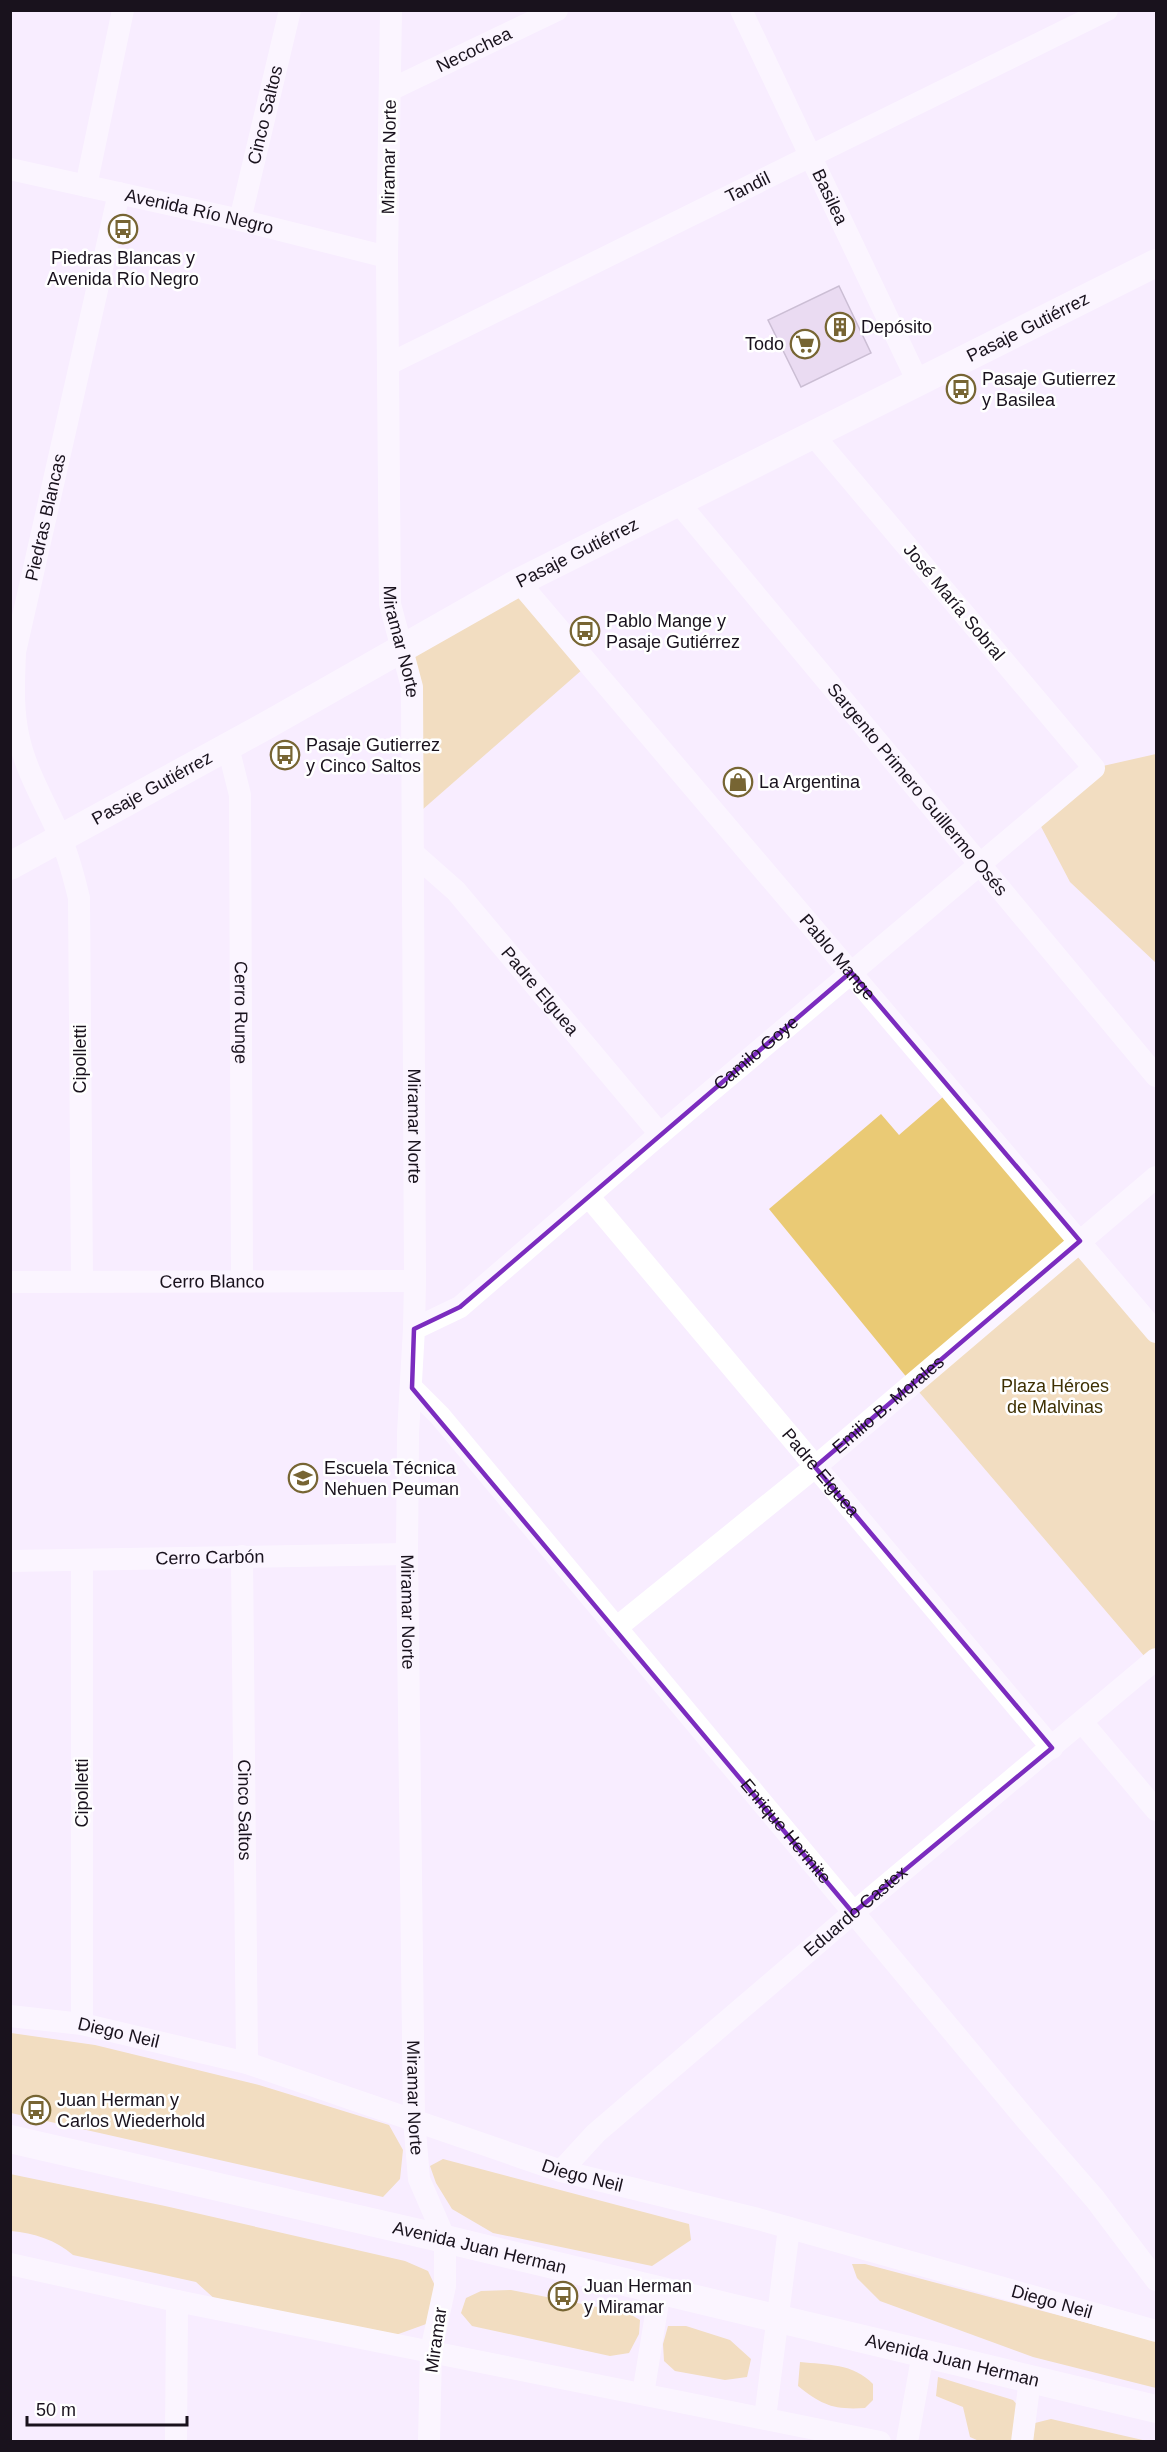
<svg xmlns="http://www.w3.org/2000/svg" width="1167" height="2452" viewBox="0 0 1167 2452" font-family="Arial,sans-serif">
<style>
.green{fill:#eaca75}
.building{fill:#d9c6e3;stroke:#9685a0;stroke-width:1.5}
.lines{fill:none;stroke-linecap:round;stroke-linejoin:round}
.minor{stroke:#fff;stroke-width:22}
.major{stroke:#fff;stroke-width:28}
.marked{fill:none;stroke:#7b2cbf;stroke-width:4.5;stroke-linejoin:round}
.labels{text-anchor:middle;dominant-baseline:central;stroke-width:5;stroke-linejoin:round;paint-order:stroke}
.street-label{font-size:18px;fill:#19121d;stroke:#fff}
.poi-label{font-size:18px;fill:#19121d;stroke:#fff;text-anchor:start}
.park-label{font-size:18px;fill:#3e3003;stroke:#fff}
</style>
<rect width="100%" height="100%" fill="#f8edff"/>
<path class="green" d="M518,591l65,78 -161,141 -13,-156z
M1156,754v209l-86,-81 -34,-65 58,-49z
M951,1090l205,242v327l-5,5 -238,-279 -144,-176 112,-95 18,21z
M11,2033l84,12 164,40 130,40 14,25 -3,29 -17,18 -372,-84z
M443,2159l246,65 2,16 -39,26 -159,-33 -41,-24 -16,-26 -6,-17z
M10,2174l155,32 240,55 23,10 10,21 -9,31 -36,13 -176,-35 -21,-19 -123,-27c-17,-15 -39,-22 -62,-24z
M852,2264h13l291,77v47l-123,-31 -153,-56 -23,-23z
M511,2290l117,23 12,7 -1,14 -10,19 -19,3 -138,-30 -11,-13 5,-15 15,-7z
M668,2326h18l44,14 21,19 -4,18 -22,3 -50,-9 -11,-10 -1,-17z
M800,2362c27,3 53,1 73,22v16l-8,8c-32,2 -43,-3 -67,-22z
M938,2377l75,23 8,9 -5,33 -37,-1 -9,-4 -7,-30 -27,-11z
M1051,2419l96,22 -120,1 4,-18z"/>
<path class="building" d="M839,286l32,67 -70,34 -33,-67z"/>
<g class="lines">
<g class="minor">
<path id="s1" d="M391,10l-4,247 3,347 22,83 3,594 -1,48 -6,104 -1,121 7,565 5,60 26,60v47l-14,65 -2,91"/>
<path id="s2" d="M741,10l177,372"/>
<path id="s3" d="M390,90l167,-80"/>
<path id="s4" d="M10,169l230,51 147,37"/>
<path d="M86,186l37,-176"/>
<path id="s5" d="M240,220l50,-210"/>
<path id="s6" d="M389,364l718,-354"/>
<path id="s7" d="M678,502l478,574"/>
<path id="s8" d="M519,582l637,750"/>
<path id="s9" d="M228,747l12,48 2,485"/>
<path id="s10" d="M413,853l43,38 204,243"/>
<path id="s11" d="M589,1197l463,551"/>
<path id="s12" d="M10,1282l405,-1"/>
<path id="s13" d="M82,1282l-3,-384c-5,-20 -10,-42 -19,-61 -14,-33 -33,-63 -41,-98 -7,-29 -5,-58 -4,-87l104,-459"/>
<path id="s14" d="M414,1329l46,-22 200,-173 434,-366 -280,-332"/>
<path id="s15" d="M412,1388l28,28 588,706 67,77 61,81"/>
<path id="s16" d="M242,1556l5,507"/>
<path id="s17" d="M10,1561l397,-7"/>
<path id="s18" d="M616,1628l199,-161 341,-290"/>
<path d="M1082,1722l74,88"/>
<path id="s19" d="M10,2016l72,8 165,39 314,108 197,48 398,112"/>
<path d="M82,2024v-463"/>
<path id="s20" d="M561,2171l35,-38 257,-220 303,-254"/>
<path d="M10,2264l167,37 703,141"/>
<path d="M643,2394l17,-104"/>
<path d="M765,2418l24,-190"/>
<path d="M176,2442l1,-141"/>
<path d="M907,2442l16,-89"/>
<path d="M1022,2442l8,-63"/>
</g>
<g class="major">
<path id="s21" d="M10,866l259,-142 250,-142 637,-319"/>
<path id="s22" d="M10,2139l435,100 711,170"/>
</g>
</g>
<path d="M0 0H1167V2452H0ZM851,972l229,269 -265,226 237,281 -199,165 -441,-525 2,-59 46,-22z" fill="#f8edff" fill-opacity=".55" fill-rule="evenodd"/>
<path class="marked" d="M851,972l229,269 -265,226 237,281 -199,165 -441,-525 2,-59 46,-22z"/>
<defs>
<g id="bus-ring" transform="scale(1.5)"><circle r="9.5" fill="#fff" stroke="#776533" stroke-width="1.5"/><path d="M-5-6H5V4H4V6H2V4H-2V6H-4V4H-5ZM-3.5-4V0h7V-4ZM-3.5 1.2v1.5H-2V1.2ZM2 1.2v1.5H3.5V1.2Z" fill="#776533"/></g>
<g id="building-ring" transform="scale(1.5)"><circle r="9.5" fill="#fff" stroke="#776533" stroke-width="1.5"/><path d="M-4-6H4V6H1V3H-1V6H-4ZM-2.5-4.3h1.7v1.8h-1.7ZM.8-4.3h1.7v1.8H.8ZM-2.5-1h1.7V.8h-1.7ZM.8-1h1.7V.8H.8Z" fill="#776533"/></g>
<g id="supermarket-ring" transform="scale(1.5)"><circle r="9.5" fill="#fff" stroke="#776533" stroke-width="1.5"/><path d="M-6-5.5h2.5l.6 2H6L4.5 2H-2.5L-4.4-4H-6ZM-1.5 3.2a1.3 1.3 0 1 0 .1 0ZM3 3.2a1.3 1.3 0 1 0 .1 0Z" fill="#776533"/></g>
<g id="shop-ring" transform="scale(1.5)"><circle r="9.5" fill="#fff" stroke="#776533" stroke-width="1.5"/><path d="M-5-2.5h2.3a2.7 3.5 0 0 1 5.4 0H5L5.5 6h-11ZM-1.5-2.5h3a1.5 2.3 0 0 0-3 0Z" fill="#776533"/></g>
<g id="school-ring" transform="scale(1.5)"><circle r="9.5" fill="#fff" stroke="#776533" stroke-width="1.5"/><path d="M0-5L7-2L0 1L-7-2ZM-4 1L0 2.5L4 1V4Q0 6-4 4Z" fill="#776533"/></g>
</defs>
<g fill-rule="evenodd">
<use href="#bus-ring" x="123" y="229"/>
<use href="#building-ring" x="840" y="327"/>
<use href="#supermarket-ring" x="805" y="344"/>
<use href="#bus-ring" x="961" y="389"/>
<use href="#bus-ring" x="585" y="631"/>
<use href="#bus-ring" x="285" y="755"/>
<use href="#shop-ring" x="738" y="782"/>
<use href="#school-ring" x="303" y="1478"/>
<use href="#bus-ring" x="36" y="2110"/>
<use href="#bus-ring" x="563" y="2296"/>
</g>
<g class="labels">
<g class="street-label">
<text stroke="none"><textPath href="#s3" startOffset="93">Necochea</textPath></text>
<text stroke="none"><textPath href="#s5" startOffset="108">Cinco Saltos</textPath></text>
<text transform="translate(389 157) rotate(-89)">Miramar Norte</text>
<text stroke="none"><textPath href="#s6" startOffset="400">Tandil</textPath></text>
<text stroke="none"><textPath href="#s2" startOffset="207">Basilea</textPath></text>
<text stroke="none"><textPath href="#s4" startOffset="194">Avenida Río Negro</textPath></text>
<text stroke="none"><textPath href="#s21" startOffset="1152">Pasaje Gutiérrez</textPath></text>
<text stroke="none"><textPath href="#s13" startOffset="780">Piedras Blancas</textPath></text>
<text stroke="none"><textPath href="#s21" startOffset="648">Pasaje Gutiérrez</textPath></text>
<text transform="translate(954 602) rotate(50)">José María Sobral</text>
<text stroke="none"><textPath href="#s1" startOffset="633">Miramar Norte</textPath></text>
<text stroke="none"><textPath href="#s21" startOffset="162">Pasaje Gutiérrez</textPath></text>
<text stroke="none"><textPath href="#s7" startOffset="374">Sargento Primero Guillermo Osés</textPath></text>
<text stroke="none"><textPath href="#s8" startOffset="492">Pablo Mange</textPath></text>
<text stroke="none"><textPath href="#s10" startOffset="188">Padre Elguea</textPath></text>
<text stroke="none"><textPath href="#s9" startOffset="267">Cerro Runge</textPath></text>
<text stroke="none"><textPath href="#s14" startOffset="441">Camilo Goye</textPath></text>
<text transform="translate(80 1059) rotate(-90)">Cipolletti</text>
<text stroke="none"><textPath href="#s1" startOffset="1119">Miramar Norte</textPath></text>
<text stroke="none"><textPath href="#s12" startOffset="202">Cerro Blanco</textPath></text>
<text stroke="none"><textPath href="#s18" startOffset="352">Emilio B. Morales</textPath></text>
<text stroke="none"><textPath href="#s11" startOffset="360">Padre Elguea</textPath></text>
<text stroke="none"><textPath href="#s17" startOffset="200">Cerro Carbón</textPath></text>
<text stroke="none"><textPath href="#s1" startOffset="1605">Miramar Norte</textPath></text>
<text transform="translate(82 1793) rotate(-90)">Cipolletti</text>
<text stroke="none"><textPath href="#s16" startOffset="254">Cinco Saltos</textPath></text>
<text stroke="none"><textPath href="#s15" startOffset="580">Enrique Hermite</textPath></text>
<text stroke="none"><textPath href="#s20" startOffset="393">Eduardo Castex</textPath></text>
<text stroke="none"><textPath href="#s19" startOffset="110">Diego Neil</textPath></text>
<text stroke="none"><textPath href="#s1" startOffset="2091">Miramar Norte</textPath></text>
<text stroke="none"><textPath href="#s19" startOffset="596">Diego Neil</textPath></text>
<text stroke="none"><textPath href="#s22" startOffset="482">Avenida Juan Herman</textPath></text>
<text stroke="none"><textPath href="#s19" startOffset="1082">Diego Neil</textPath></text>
<text transform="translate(436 2340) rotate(-82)">Miramar</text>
<text stroke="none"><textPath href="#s22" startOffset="968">Avenida Juan Herman</textPath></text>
</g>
<g class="poi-label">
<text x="123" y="258" text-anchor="middle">Piedras Blancas y<tspan x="123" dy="21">Avenida Río Negro</tspan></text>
<text x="861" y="327">Depósito</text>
<text x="784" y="344" text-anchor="end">Todo</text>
<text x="982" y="379">Pasaje Gutierrez<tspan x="982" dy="21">y Basilea</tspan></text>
<text x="606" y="621">Pablo Mange y<tspan x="606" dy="21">Pasaje Gutiérrez</tspan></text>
<text x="306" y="745">Pasaje Gutierrez<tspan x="306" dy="21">y Cinco Saltos</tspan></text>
<text x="759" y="782">La Argentina</text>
<text x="324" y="1468">Escuela Técnica<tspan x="324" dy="21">Nehuen Peuman</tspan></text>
<text x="57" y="2100">Juan Herman y<tspan x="57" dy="21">Carlos Wiederhold</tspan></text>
<text x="584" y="2286">Juan Herman<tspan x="584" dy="21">y Miramar</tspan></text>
</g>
<g class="park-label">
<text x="1055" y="1386">Plaza Héroes<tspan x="1055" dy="21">de Malvinas</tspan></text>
</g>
</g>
<rect width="1167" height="2452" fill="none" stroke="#19121d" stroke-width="24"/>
<path d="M27 2416v9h160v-9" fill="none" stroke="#19121d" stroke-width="3"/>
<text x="36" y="2416" font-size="18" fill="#19121d" stroke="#ffffff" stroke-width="4.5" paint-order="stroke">50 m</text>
</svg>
